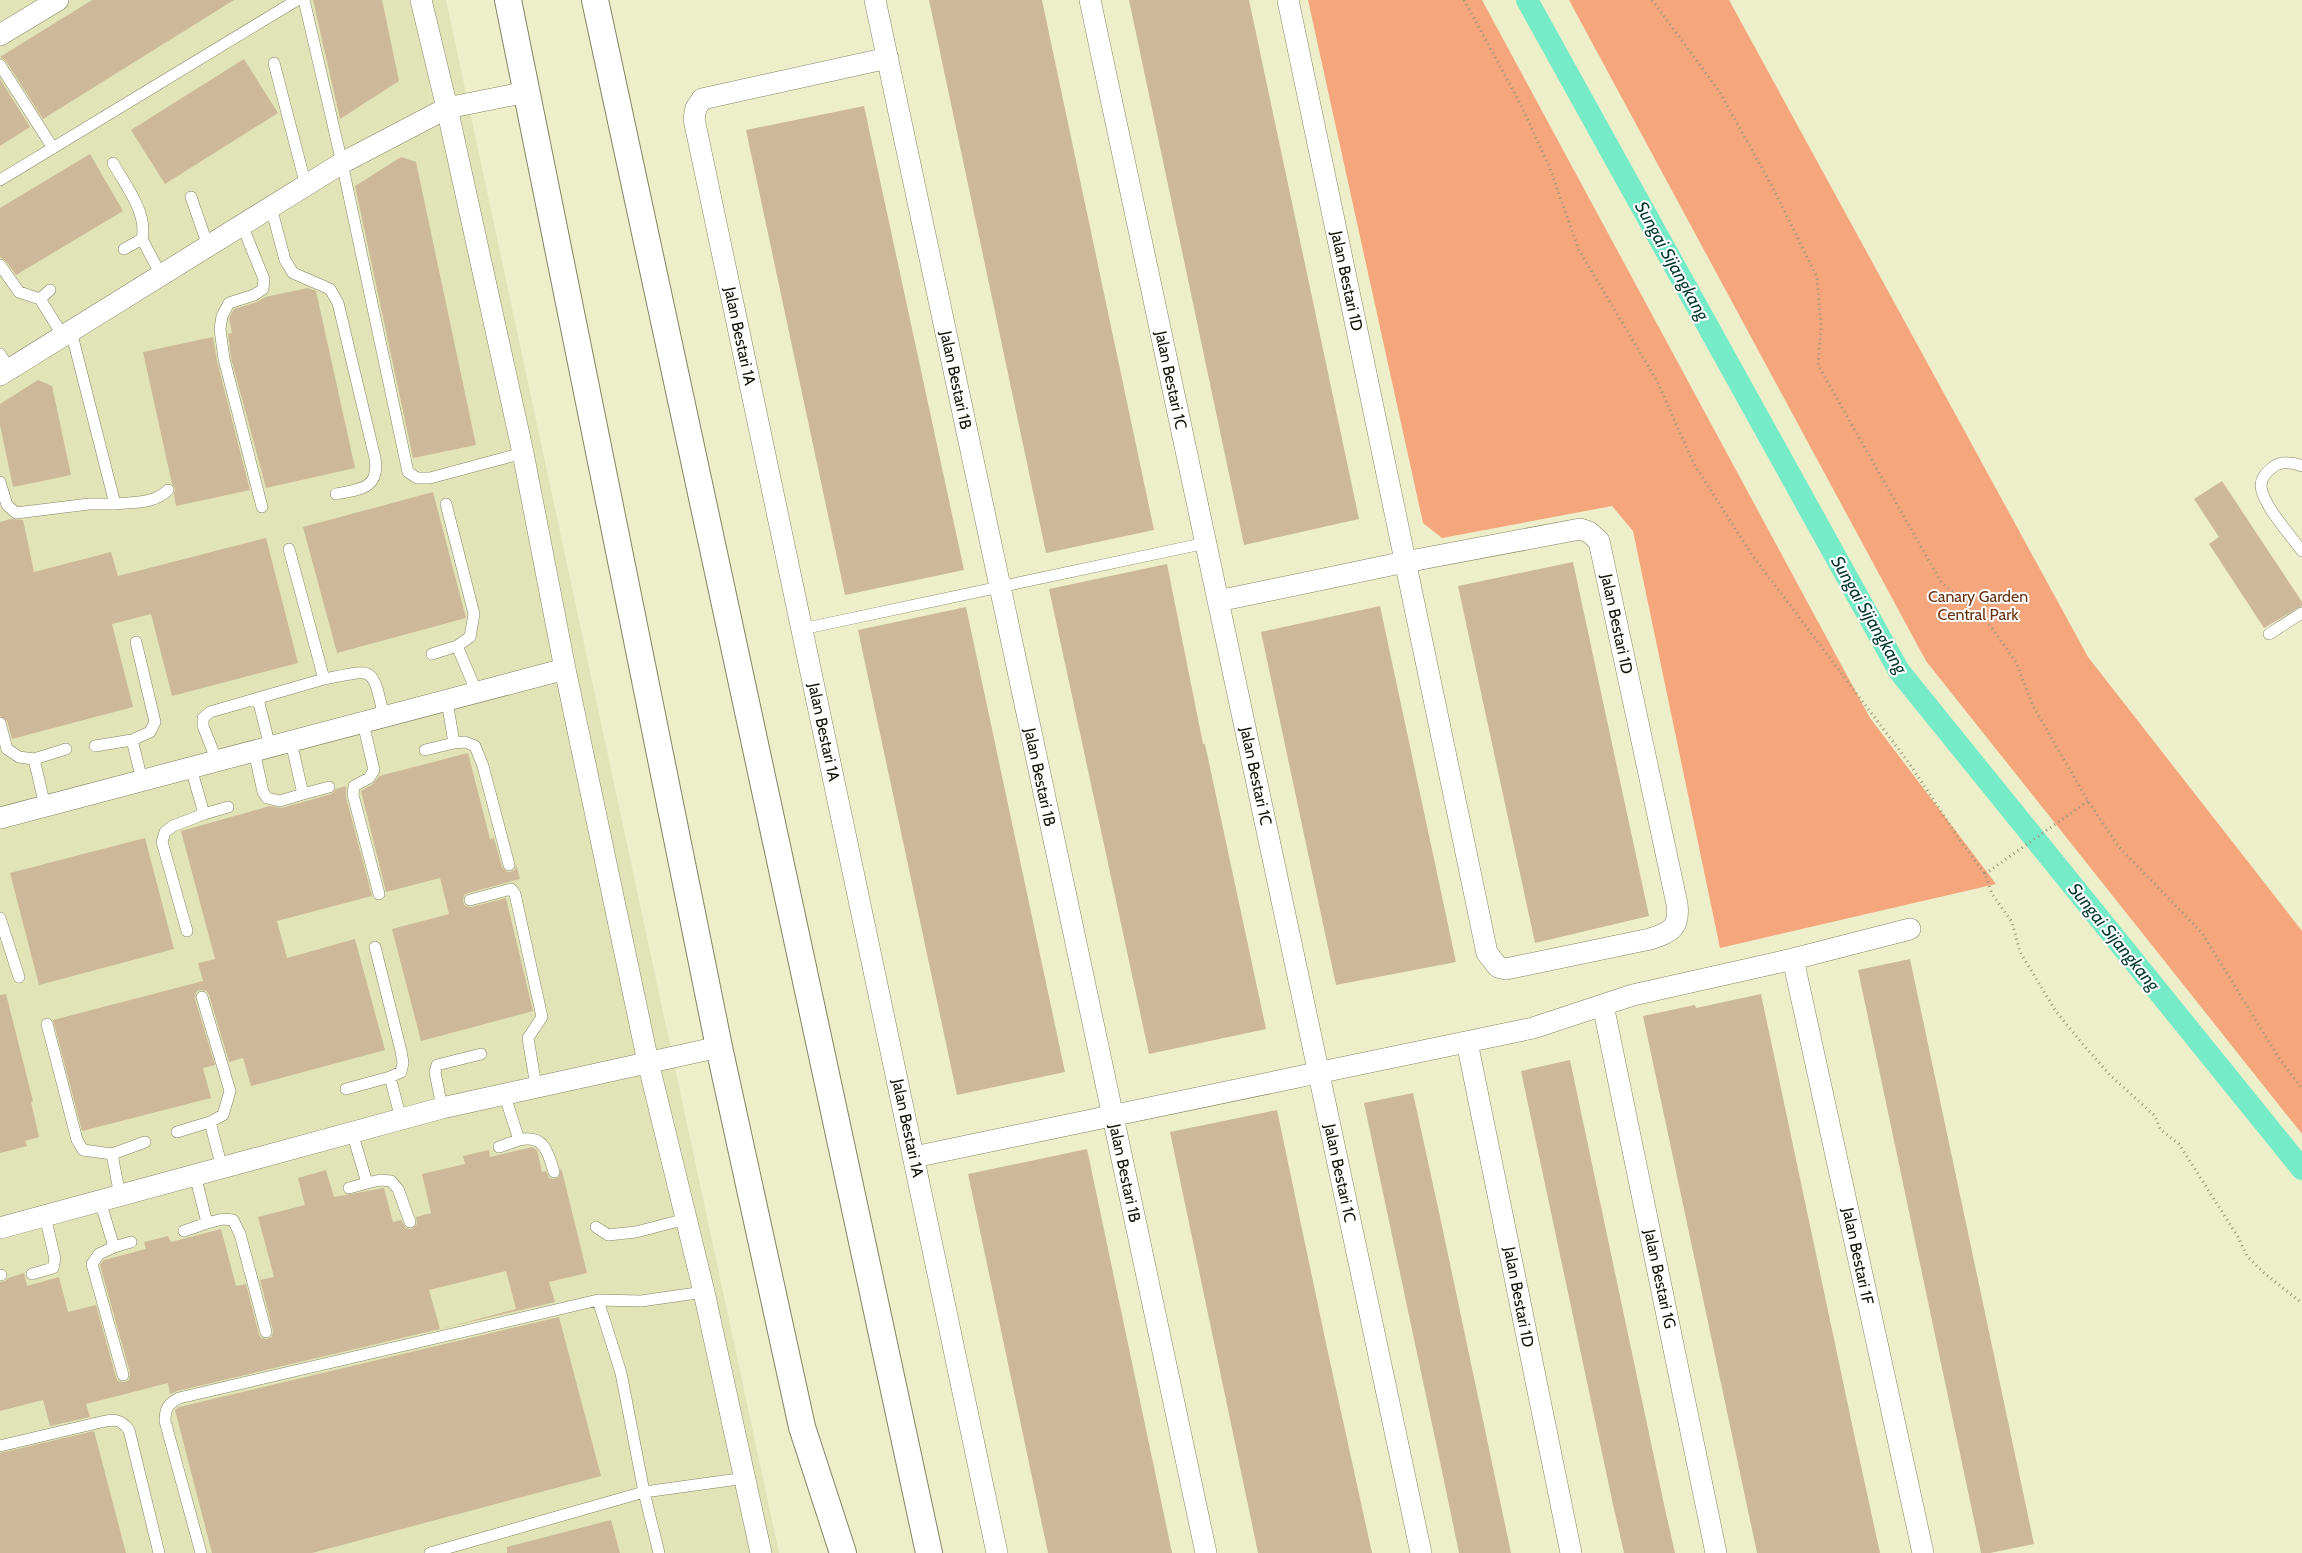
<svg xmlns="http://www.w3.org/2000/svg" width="2302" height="1553" viewBox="0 0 2302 1553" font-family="Cabin,sans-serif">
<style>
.built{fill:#e1e4b7}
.green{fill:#f5a67c}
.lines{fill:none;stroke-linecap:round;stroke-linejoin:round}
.canal{stroke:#76ebc8;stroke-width:22}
.building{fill:#cdb999;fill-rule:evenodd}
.service-casing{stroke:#838563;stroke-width:12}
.minor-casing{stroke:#838563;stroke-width:22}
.tertiary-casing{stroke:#838563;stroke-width:28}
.path{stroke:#94967b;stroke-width:3;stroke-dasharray:1 4;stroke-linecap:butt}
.service{stroke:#fff;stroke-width:11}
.minor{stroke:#fff;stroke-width:21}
.tertiary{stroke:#fff;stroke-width:26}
.labels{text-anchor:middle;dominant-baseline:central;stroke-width:4;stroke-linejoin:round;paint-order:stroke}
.street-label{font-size:16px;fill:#121206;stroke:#fff}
.park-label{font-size:16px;fill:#673110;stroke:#fff}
.water-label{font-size:18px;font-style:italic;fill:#00382b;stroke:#fff}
</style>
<rect width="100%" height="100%" fill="#edefca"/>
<path class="built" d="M0,0h446l333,1553h-779z"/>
<path class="green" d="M1308,0h174l388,718 126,166 -276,64 -87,-417 -21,-25 -170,32 -19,-15z
M1569,0h160l359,657 214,274v203l-376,-473z"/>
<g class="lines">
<path class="canal" d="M1527,0l372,671 403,498"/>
</g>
<path class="building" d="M92,0h142l-191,119 -37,-58 -6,-4z
M313,0h69l17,81 -59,38z
M929,0h113l112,530 -108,23z
M1129,0h120l110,519 -115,26z
M244,59l34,54 -113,71 -34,-54z
M0,79l30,48 -30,19z
M864,106l100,464 -119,25 -99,-465z
M90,154l33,57 -107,64 -10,-14 -6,-4v-49z
M401,157l15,5 60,283 -63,13 -58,-272z
M308,288l8,3 39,177 -89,20 -35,-130 -3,-24 4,-1 -3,-15 5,-9 23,-7 8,-5z
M213,337l4,24 33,129 -74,16 -2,-12 1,-6 -3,-4 -29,-132z
M38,380l14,6 19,89 -58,12 -13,-62v-21z
M2222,481l80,121v4l-38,22 -55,-84 10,-7 -25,-38z
M433,492l33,126 -129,35 -34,-126z
M11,519l12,1 11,52 77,-20 7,24 148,-38 32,125 -126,33 -21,-82 -39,10 21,83 -121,32 -5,-18 -7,-5v-194z
M1573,562l76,354 -114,27 -77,-357z
M1167,564l36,180h2l61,285 -117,25 -100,-465z
M1380,606l76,356 -120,23 -75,-353z
M966,607l99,465 -108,23 -99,-465z
M468,753l22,86 4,-1 8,29 5,5h3l5,-2 1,-6 4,15 -52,14 -4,2 -1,6 2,5 6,1 35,-9 27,113 -112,30 -29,-112 57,-15 -9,-36 -54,14 -25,-101 12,-7 6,-8z
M346,786v11l26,99 -95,25 10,37 68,-19 30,111 -134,36 -8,-28 -14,4 -20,-67 -2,-4 -7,-1 -4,2 -1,7 20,66 -12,3 8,30 -129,33 -29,-111 150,-39 -5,-18 17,-4 -34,-128 89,-25 12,2 49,-14 5,-5z
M145,838l29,111 -135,36 -29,-112z
M1910,959l124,585 -44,9h-9l-123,-583z
M6,994l27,107 -2,1 8,35 -14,4 2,5 -27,7v-158z
M1761,994l95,449 24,110h-123l-114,-537 52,-11 1,3z
M1570,1060l95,449 10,44h-51l-12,-53 -91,-429z
M1413,1093l29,133 69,327h-52l-16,-77 -79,-373z
M1277,1110l50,238 45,205h-114l-88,-421z
M532,1147l5,3 5,22 4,-1 3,7 4,1 6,-2 2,-10 26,106 -38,9 6,20 -378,89 -7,3 -2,-11 -82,21 4,13 -40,9 -7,-26 -43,11v-129l5,-1 3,-3 16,-5 3,13 32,-9 9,35 28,-7 20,72 2,4 7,1 4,-2 1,-7 -30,-108 4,-5 42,-11 -2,-7 24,-6 3,6 50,-13 15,57 10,-2 13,50 2,4 6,1 5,-2 1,-6 -13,-51 14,-3 -16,-60 47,-12 -7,-27 28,-8 8,27 50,-9 9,34 8,-2 5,8 6,1 5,-5 -1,-7 15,-4 -9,-39 43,-10 -2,-8 26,-6 1,7zM506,1271l10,38 -76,20 -11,-39z
M1087,1149l60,285 25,119h-124l-80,-379z
M559,1317l42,159 -289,77h-100l-37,-143 4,-3z
M94,1431l32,122h-126v-100z
M611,1520l9,33h-113v-6z"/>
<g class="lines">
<g class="service-casing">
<path id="service" d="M304,0l38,163 66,309 9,6h13l93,-25
M274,63l32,123
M0,65l53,83
M113,163c12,22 35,50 29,76l19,36
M0,180l297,-180
M191,197l17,49
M271,207l14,53 8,13 37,16 8,14 37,155c5,31 -15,31 -39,36
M242,225l22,54 -1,10 -9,6 -25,8 -7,13 -2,13 4,30 38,148
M124,249l18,-10
M0,265l19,27 21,7 23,37
M40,299l10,-9
M0,354l10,15
M2302,466c-9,-4 -22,-5 -29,1 -6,5 -12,10 -12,19 1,18 30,50 41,65
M0,482l7,23 9,8 73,-9h26l-44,-173
M115,504c19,-2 39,0 53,-14
M446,504l28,110 -4,23 -13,9
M289,549l35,130c51,-10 48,-14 60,38
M802,629l404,-86
M2269,634l33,-21
M136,642l19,80 -5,10 -18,8 10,40
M432,654l25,-8 20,47
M258,699l12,48
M447,701l7,42 11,-1 10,4 8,20 26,99
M0,723l7,26 12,8 15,2 11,47
M363,723l11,47 -5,8 -15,8 -1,9 26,99
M95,746l37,-6
M425,750l29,-7
M254,751l9,41 4,6 13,3 23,-7 -12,-52
M34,759l32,-10
M217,761l-14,-35v-8l7,-6 114,-33
M303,794l26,-7
M204,814l24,-7
M470,900l41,-11 4,5 27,123 -14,21 8,48
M0,918l19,59
M187,931l-25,-89 3,-10 8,-6 31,-12 -13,-46
M375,947l26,104 2,12 -2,9 -11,5 11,42
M202,997l28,94 -7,24 -13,7
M47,1024l30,116 6,10 29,4 8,42
M346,1089l44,-12
M442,1108l-7,-36 2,-7 44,-11
M177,1132l33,-10 12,46
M352,1132l15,51 13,-3 11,1 7,8 12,33
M519,1140c25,-6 29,12 35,32
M499,1147l20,-7 -15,-47
M112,1154l33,-12
M349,1188l18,-5
M100,1201l14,46 -15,7 -7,10 31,111
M207,1223l16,-4 10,1 7,14 26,98
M596,1227l12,8 28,-3 50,-13
M184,1231l23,-8 -12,-48
M114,1247l17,-5
M32,1274l21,-6 2,-9 -10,-43
M0,1275h1
M704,1292l-63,9 -43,-1 23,73 23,119 102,-14
M0,1446l101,-24c13,-3 20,-3 28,8l30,123
M201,1553l-36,-132c0,-13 3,-17 14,-23l419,-98
M430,1553l214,-61 15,61"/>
</g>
<g class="minor-casing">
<path id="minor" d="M421,0l26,108 76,345 42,216 83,393 56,230 57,261
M875,0l331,1553
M1090,0l331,1553
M0,35l58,-35
M888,58l-186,41 -6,9 -2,11 303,1434
M0,375l342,-212 105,-55 80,-16
M1218,601l187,-39 175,-33 9,3 10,9 78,363c3,24 -6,28 -27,35l-144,30 -8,-2 -11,-14c-67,-317 -133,-635 -199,-953
M0,818l565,-149
M1793,959l130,594
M1603,1005l113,548
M1467,1042l104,511
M914,1157l619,-129 100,-33 160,-36 117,-30
M0,1228l442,-120 277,-61"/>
</g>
<g class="tertiary-casing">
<path id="tertiary" d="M508,0l211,1047 83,380 41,126
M595,0l334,1553"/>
</g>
<path class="path" d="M1464,0l56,103 29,63 30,84 78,131 37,83 58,91 157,208 53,80 23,31 7,20 20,28 8,30 35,58 25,31 31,35 44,40 5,13 19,15 59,93 9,19 17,17 38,30
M1652,0l67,91 54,97 44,89 4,50 -3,38 123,217 45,38 30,42 17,44 55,95 31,46 83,86 77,125 23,31
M1985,874l103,-73"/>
<use href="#service" class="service"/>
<use href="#minor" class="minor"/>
<use href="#tertiary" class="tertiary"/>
</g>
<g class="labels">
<g class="street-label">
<text transform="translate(1347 281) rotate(78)">Jalan Bestari 1D</text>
<text transform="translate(740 336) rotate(78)">Jalan Bestari 1A</text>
<text transform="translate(956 380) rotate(78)">Jalan Bestari 1B</text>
<text transform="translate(1171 380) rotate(78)">Jalan Bestari 1C</text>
<text transform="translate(1617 624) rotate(78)">Jalan Bestari 1D</text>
<text transform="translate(824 732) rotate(78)">Jalan Bestari 1A</text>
<text transform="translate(1256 776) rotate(78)">Jalan Bestari 1C</text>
<text transform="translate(1040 777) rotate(78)">Jalan Bestari 1B</text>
<text transform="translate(908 1128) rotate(78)">Jalan Bestari 1A</text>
<text transform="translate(1125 1173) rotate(78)">Jalan Bestari 1B</text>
<text transform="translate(1340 1173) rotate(78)">Jalan Bestari 1C</text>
<text transform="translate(1858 1256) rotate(78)">Jalan Bestari 1F</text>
<text transform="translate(1660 1279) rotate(78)">Jalan Bestari 1G</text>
<text transform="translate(1519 1297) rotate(79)">Jalan Bestari 1D</text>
</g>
<g class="park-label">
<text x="1978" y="596">Canary Garden<tspan x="1978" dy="18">Central Park</tspan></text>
</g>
<g class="water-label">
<text transform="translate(1672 261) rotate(61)">Sungai Sijangkang</text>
<text transform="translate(1869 615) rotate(60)">Sungai Sijangkang</text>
<text transform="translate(2114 937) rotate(51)">Sungai Sijangkang</text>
</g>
</g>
</svg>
